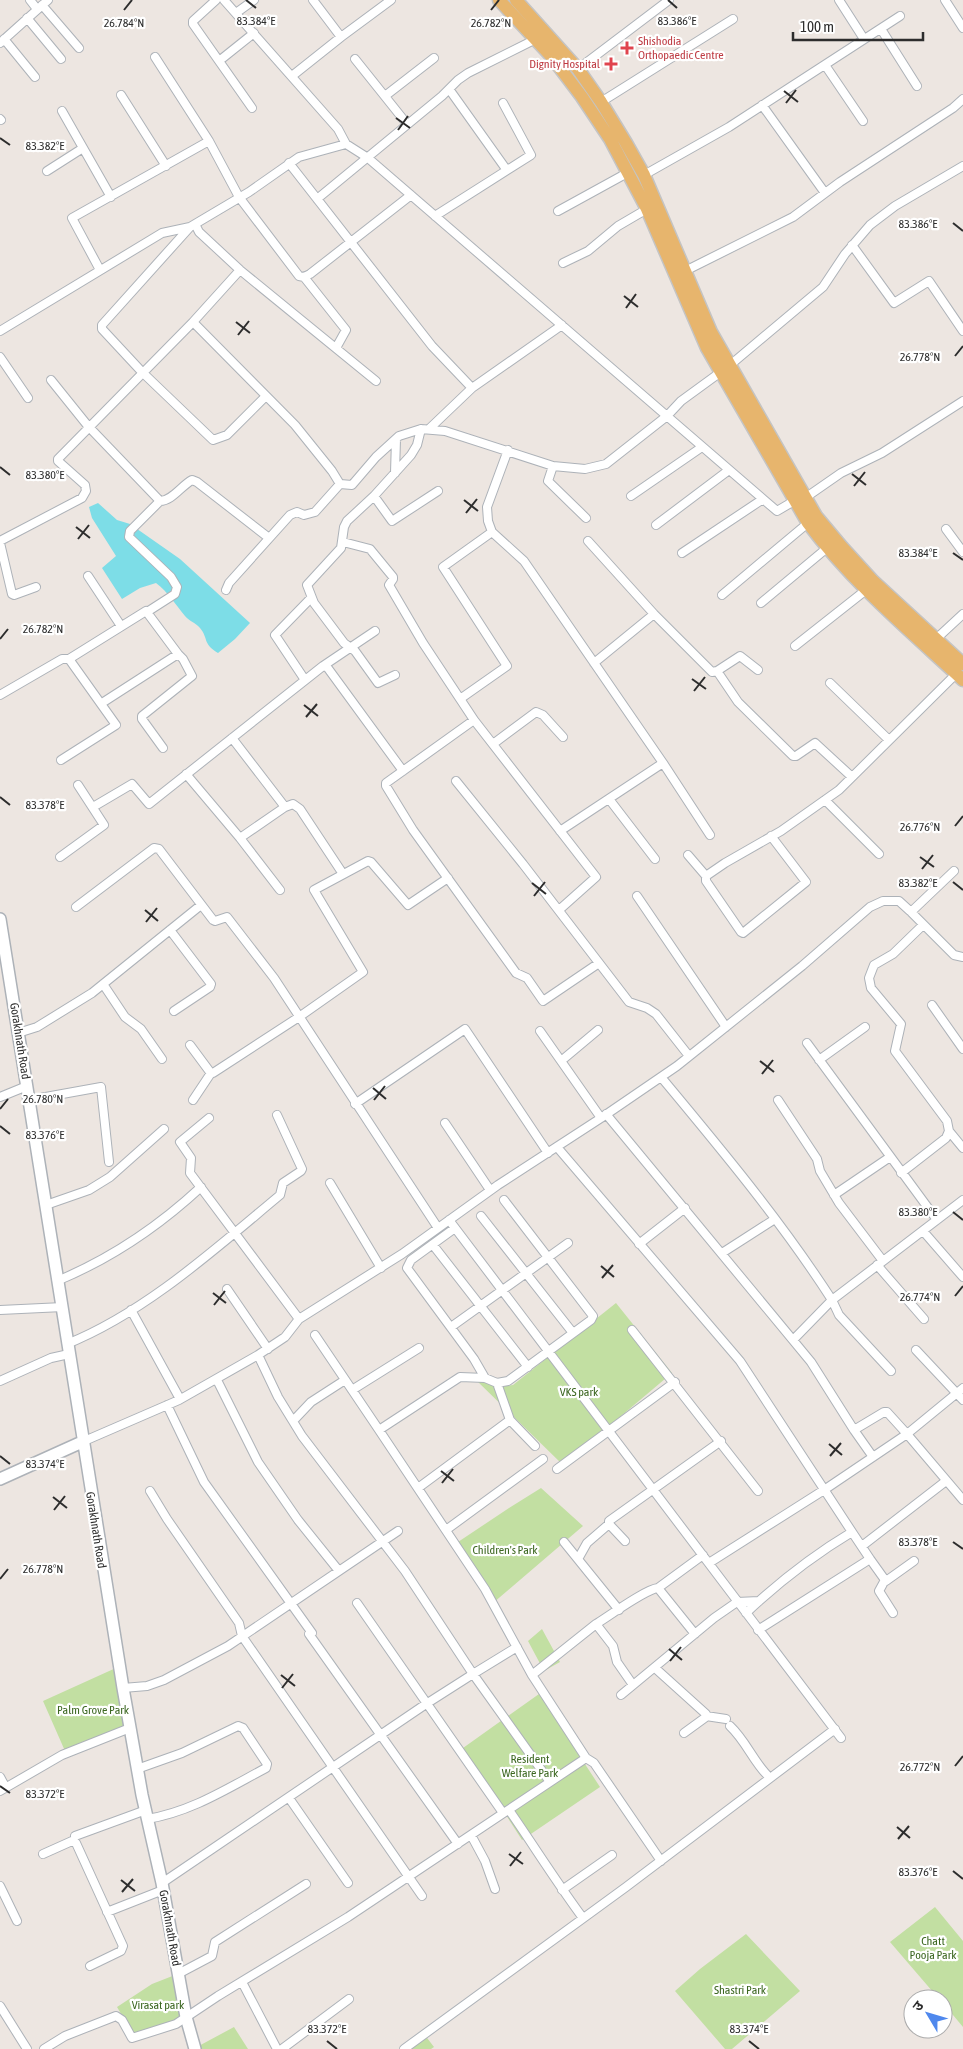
<svg xmlns="http://www.w3.org/2000/svg" width="963" height="2049" viewBox="0 0 963 2049" font-family="'Asap Condensed','Noto Sans Devanagari',sans-serif">
<style>
.green{fill:#c2dfa2}
.water{fill:#7ddde7}
.lines{fill:none;stroke-linecap:round;stroke-linejoin:round}
.street-casing{stroke:#adb2b8;stroke-width:10}
.secondary-casing{stroke:#adb2b8;stroke-width:14}
.primary-casing{stroke:#c4c4c4;stroke-width:15}
.street{stroke:#fff;stroke-width:8}
.secondary{stroke:#fff;stroke-width:11}
.primary{stroke:#e7b56d;stroke-width:12}
.ticks{fill:none;stroke:#2d2d2d;stroke-width:2}
.health-dot{fill:#e0444e;stroke:#fff;stroke-width:2}
.labels{text-anchor:middle;dominant-baseline:central;stroke-width:4.5;stroke-linejoin:round;paint-order:stroke}
.health-label{font-size:12px;fill:#be3a42;stroke:#fff;text-anchor:start}
.street-label{font-size:12px;fill:#2d2d2d;stroke:#fff}
.park-label{font-size:12px;fill:#3c6721;stroke:#fff}
.ticks-label{font-size:12px;text-anchor:middle;fill:#2d2d2d;stroke:#fff;stroke-width:4.5;stroke-linejoin:round;paint-order:stroke}
</style>
<rect width="100%" height="100%" fill="#ede6e1"/>
<path class="green" d="M616,1303l56,70 -109,92 -87,-85 23,7 14,-2z
M541,1488l42,38 -90,77 -38,-59 54,-36z
M542,1629l18,33 -16,9 -16,-30z
M118,1667l10,60 -63,24 -22,-50z
M539,1694l61,93 -78,53 -59,-92z
M935,1907l28,34v86l-20,-24v-4h-4l-49,-57z
M746,1934l54,57 -68,58h-7l-50,-58 25,-22z
M175,1975l8,41 -8,6 -42,12 -16,-27 35,-23z
M234,2027l14,22h-53v-1z
M424,2034l10,13 -3,2h-25z"/>
<path class="water" d="M98,503l19,17 13,4 50,35 70,64 -15,16 -17,14c-16,-10 -9,-14 -18,-25 -4,-5 -11,-7 -15,-12 -10,-12 -17,-24 -29,-33l-16,5 -18,11 -20,-31 14,-12 -24,-38 -3,-11z"/>
<g class="lines">
<g class="street-casing">
<path id="street" d="M30,0l7,9
M216,0l-23,21v3l59,84
M224,0l114,129 8,15
M313,0l28,37
M839,0l25,39
M945,0l18,28
M42,5l37,43
M236,13l18,-13
M27,18l34,41
M881,29l36,57
M4,39l31,38
M0,43l48,-43
M355,59l52,65
M219,61l35,-28
M825,65l38,56
M578,69l91,-69
M292,76l49,-39 50,-37
M449,89l57,80
M121,95l45,71
M385,96l49,-38
M601,102l132,-83
M762,105l63,88
M62,111l49,86
M0,119l1,1
M209,141l30,56 60,79 5,1 6,-3 101,-79
M289,163l143,183 40,42
M47,171l36,-23
M644,175l85,-48 171,-111
M317,199l125,-103 16,-16 10,-7 68,-34
M558,211l71,-39
M435,216l96,-61 -28,-52
M195,224l4,8 41,38 136,111
M190,227l-88,98v4l40,43 71,68 14,-5 39,-39
M852,245l42,58 35,-22 34,50
M563,263l25,-12 30,-25 29,-17
M100,270l-28,-52 137,-77 -54,-84
M685,271l108,-54 47,-35 113,-74 10,-9
M304,277l42,53 -10,18
M193,322l47,-52
M0,331l162,-98 28,-6 59,-35 50,-35 47,-13 22,14 395,341 14,12 17,-10
M0,357l28,41
M51,380l37,46 72,75c12,0 21,-15 32,-21l5,2 72,56
M429,429l43,-41 90,-63
M508,450l-21,57 1,14 4,11 32,29 139,202
M553,466l-5,15 38,37
M395,473l1,-34
M374,496l18,25 46,-30
M631,496l71,-49
M805,498l36,-25 41,-20 81,-52
M656,525l73,-55
M946,529l17,23
M0,541l82,-43 4,-7 -1,-6 -27,-24v-2l135,-137 102,103 37,46 8,13 12,1 24,-28 23,-21 22,-7 24,2 108,35 32,3 21,-5 61,-48 14,-15 48,-35 94,-79 22,-33 25,-29 25,-19 68,-40
M588,541l66,73 58,58 5,-1 23,-15 18,14
M343,542l27,7 23,28v2l-4,6 34,58 51,77
M0,543l12,51 2,1 22,-8
M682,553l81,-54
M88,576l33,50
M226,590l3,-7 61,-68 7,-3 7,3 11,-3 25,-28
M722,595l86,-72
M761,603l66,-55
M147,612l28,-18 2,-7 -6,-10 -42,-40 1,-6 30,-30
M936,639l27,-25
M795,646l71,-56
M69,659l77,-48 32,43
M594,663l60,-49
M323,666l52,-35
M717,671l21,31 55,54h3l19,-13 37,34
M395,675l-17,8 -23,-32 -11,-8 -30,-40 -7,-18 34,-37 3,-21 3,-6 27,-25 37,-41 6,-10 4,-16
M305,680l-30,-45 36,-37
M830,683l59,57
M0,695l62,-36h7l47,66 -55,35
M460,699l47,-33 -64,-99 49,-35
M102,703l76,-49 5,5 9,17 -50,40v3l21,29
M232,738l53,69
M493,744l43,-32 7,3 20,22
M186,774l54,64 40,52
M456,781l67,83 106,138 18,6 9,6 33,42
M609,799l46,60
M825,800l54,54
M93,807l39,-23 17,20 174,-138 4,1 76,104
M560,831l103,-68 47,72
M240,838l45,-31 8,-3 7,5 43,65
M688,855l18,21 19,-13 56,-32 58,-41 117,-116
M60,857l44,-32 -26,-40
M706,876v5l35,51 2,1 63,-51 -35,-46
M637,896l89,131
M76,907l78,-59 5,1 54,71 2,1 12,-4 47,61 164,250
M559,910l37,-33 -122,-157 -88,63v3l27,44 103,143 11,5 16,23 56,-38
M911,912l43,43 9,2
M170,930l41,54 -1,3 -36,24
M103,984l22,33 16,12 21,30
M932,1005l31,44
M540,1031l61,87
M18,1033l19,-6 55,-34 109,-88
M807,1043l130,177
M190,1045l20,27 3,1 86,-56 64,-45 -49,-82 54,-29 3,1 37,43 40,-27
M819,1060l46,-33
M561,1061l37,-31
M661,1077c60,72 120,144 171,223l-39,40
M0,1097l27,-11
M29,1100l72,-13 8,75
M193,1100l18,-27
M778,1100l39,59 3,12 19,32 44,58
M355,1104l110,-75 83,124
M606,1114l205,248 43,68 30,-18h3l20,22 56,-46
M209,1118l-29,24 11,16 -1,15 109,146
M445,1123l45,67
M949,1131l14,17
M557,1147l183,214 112,171c-40,24 -72,49 -106,81
M901,1173l45,-35 3,-7 -2,-10 -52,-70 6,-27 -30,-36 -2,-10 5,-13 19,-11 30,-29
M330,1183l51,85
M834,1195l56,-38
M46,1205l43,-15 21,-13 54,-48
M481,1216l92,117
M449,1220l392,518
M455,1228l-44,32 -4,8 67,91 11,19
M923,1231l40,46
M639,1244l46,-36
M433,1245l95,122
M722,1253l53,-34
M877,1265l47,54
M57,1281c53,-22 102,-55 144,-94
M227,1289l41,60
M0,1310l63,-3
M131,1310l49,89
M451,1327l117,-84
M632,1330l126,161
M315,1335l64,95 81,-53 25,1 12,5 11,-2 83,-61 2,-4 -89,-116
M67,1344c79,-32 148,-95 213,-149l3,-12 18,-12 1,-2 -25,-54
M916,1350l47,50
M891,1371l-52,-56 -7,-15 131,-100
M217,1380l41,82 40,58 41,51
M0,1381l51,-23 18,-4
M352,1390l67,-42
M167,1405l37,77 108,151
M510,1420l25,26
M293,1421l18,-19 34,-22
M379,1430l106,159 47,86 54,83 8,5 67,98
M854,1430l19,27
M82,1442l97,-42 79,-45 27,-18 14,-18 103,-65 96,-69 103,-67 76,-52 125,-100 68,-59 13,-6h16l11,10h2l42,-40
M557,1469l118,-87
M418,1488l92,-68 -13,-37
M150,1491l17,28 72,104 3,13 180,260
M446,1530l97,-71
M625,1541l-16,-17v-3l112,-80
M564,1542l55,68
M862,1546l84,-65
M578,1559l9,-16 22,-19
M870,1559l15,21 -6,11 14,22
M709,1563l115,-73 83,-56 56,66
M886,1581l28,-20
M658,1588l45,-33
M357,1603l146,210
M758,1630l112,-71 -18,-27
M309,1634l149,210
M517,1647l-44,27 77,108
M655,1668l51,46v3l-22,16
M532,1675l64,-51
M633,1685l-16,-23 -4,-16 -17,-22c13,-8 50,-35 62,-36l37,46
M123,1688l24,-2 17,-6 64,-34 170,-115
M621,1695l93,-77 23,-16 22,-1
M706,1716l20,3
M730,1726c17,16 23,36 40,52
M137,1769l45,-16 56,-27 5,2 24,36 -1,4c-38,20 -75,44 -119,51
M0,1777l6,11
M0,1791l62,-36 68,-27
M289,1798l59,85
M509,1810c25,36 48,73 74,108
M471,1835l14,26 10,28
M75,1836l71,-26
M43,1854l29,-13 4,2 47,103 -2,5 -31,15
M162,1883l264,-179 47,-30 -68,-103 -103,-135 -24,-39 -20,-42
M0,1886l17,35
M562,1890l50,-35
M107,1912l56,-22
M178,1974l34,-18 3,-14 91,-58
M242,1982l35,67
M0,2006l27,43
M44,2049l21,-13 51,-20 6,4 10,18 44,-14 42,-28 130,-79 238,-159
M282,2049l67,-50
M404,2049l222,-162 209,-158"/>
</g>
<g class="secondary-casing">
<path id="secondary" d="M0,919l123,769 19,107 20,88 24,134 9,32
M0,1479l82,-37"/>
</g>
<g class="primary-casing">
<path id="primary" d="M499,0l52,56 31,41 28,42 37,70 60,139 101,175c44,59 101,107 155,157
M516,0l62,69 23,33 25,41 18,32 67,157 105,184 26,31 31,34 90,83"/>
</g>
<use href="#street" class="street"/>
<use href="#secondary" class="secondary"/>
<use href="#primary" class="primary"/>
</g>
<path class="ticks" d="M246,0l10,8M668,0l9,8M124,10l8,-10M491,10l8,-10M784,91l14,11M786,103l10,-13M396,118l14,10M398,130l10,-14M0,138l10,7M953,223l10,8M624,296l14,11M626,308l10,-14M236,322l14,11M238,335l11,-14M955,356l8,-10M0,467l10,8M852,474l14,11M854,486l11,-14M464,500l14,11M466,513l11,-14M76,527l14,11M78,539l11,-14M953,553l10,7M0,639l8,-10M692,679l14,10M694,691l11,-14M304,705l14,11M306,717l11,-13M0,797l10,8M955,826l8,-10M920,857l14,10M922,869l11,-14M953,882l10,8M532,883l14,11M534,896l11,-14M145,910l13,11M146,922l11,-14M760,1061l14,11M762,1074l11,-14M373,1088l13,11M374,1100l11,-14M0,1109l8,-10M0,1126l10,8M953,1212l10,8M601,1266l13,11M602,1278l11,-13M213,1293l13,10M955,1296l8,-10M214,1305l11,-14M829,1444l13,11M0,1456l10,8M830,1456l11,-13M441,1471l13,10M442,1483l11,-14M53,1497l14,11M54,1510l11,-14M953,1542l10,7M0,1579l8,-10M669,1649l13,11M670,1661l11,-14M281,1675l14,11M282,1688l11,-14M955,1766l8,-10M0,1786l10,7M897,1827l13,11M898,1839l11,-13M509,1854l14,10M510,1866l11,-14M953,1871l10,8M121,1880l14,11M122,1892l11,-13M327,2041l10,8M749,2041l10,8"/>
<g class="health-dot">
<path d="M624.5 40.5h5v5h5v5h-5v5h-5v-5h-5v-5h5z"/>
<path d="M608.5 56.5h5v5h5v5h-5v5h-5v-5h-5v-5h5z"/>
</g>
<g class="labels">
<g class="health-label">
<text x="638" y="41">Shishodia<tspan x="638" dy="14">Orthopaedic Centre</tspan></text>
<text x="600" y="64" text-anchor="end">Dignity Hospital</text>
</g>
<g class="street-label">
<text transform="translate(20 1041) rotate(81)">Gorakhnath Road</text>
<text transform="translate(96 1530) rotate(81)">Gorakhnath Road</text>
<text transform="translate(170 1928) rotate(80)">Gorakhnath Road</text>
</g>
<g class="park-label">
<text x="579" y="1392">VKS park</text>
<text x="505" y="1550">Children's Park</text>
<text x="93" y="1710">Palm Grove Park</text>
<text x="530" y="1759">Resident<tspan x="530" dy="14">Welfare Park</tspan></text>
<text x="933" y="1941">Chatt<tspan x="933" dy="14">Pooja Park</tspan></text>
<text x="740" y="1990">Shastri Park</text>
<text x="158" y="2005">Virasat park</text>
</g>
</g>
<g class="ticks-label">
<text x="256" y="25">83.384°E</text>
<text x="677" y="25">83.386°E</text>
<text x="124" y="27">26.784°N</text>
<text x="491" y="27">26.782°N</text>
<text x="45" y="150">83.382°E</text>
<text x="918" y="228">83.386°E</text>
<text x="920" y="361">26.778°N</text>
<text x="45" y="479">83.380°E</text>
<text x="918" y="557">83.384°E</text>
<text x="43" y="633">26.782°N</text>
<text x="45" y="809">83.378°E</text>
<text x="920" y="831">26.776°N</text>
<text x="918" y="887">83.382°E</text>
<text x="43" y="1103">26.780°N</text>
<text x="45" y="1139">83.376°E</text>
<text x="918" y="1216">83.380°E</text>
<text x="920" y="1301">26.774°N</text>
<text x="45" y="1468">83.374°E</text>
<text x="918" y="1546">83.378°E</text>
<text x="43" y="1573">26.778°N</text>
<text x="920" y="1771">26.772°N</text>
<text x="45" y="1798">83.372°E</text>
<text x="918" y="1876">83.376°E</text>
<text x="327" y="2033">83.372°E</text>
<text x="749" y="2033">83.374°E</text>
</g>
<g transform="translate(928 2014) rotate(308)"><circle r="24" fill="#ffffff" stroke="#ababab"/>
<path d="M0-4L9 19L0 12L-9 19Z" fill="#4f88ed"/>
<text y="-8" font-size="14" font-weight="bold" text-anchor="middle" fill="#2d2d2d">उ</text>
</g>
<path d="M793 32v8h130v-8" fill="none" stroke="#2d2d2d" stroke-width="2.5"/>
<text x="800" y="32" font-size="15" fill="#2d2d2d" stroke="#ffffff" stroke-width="4" paint-order="stroke">100 m</text>
</svg>
